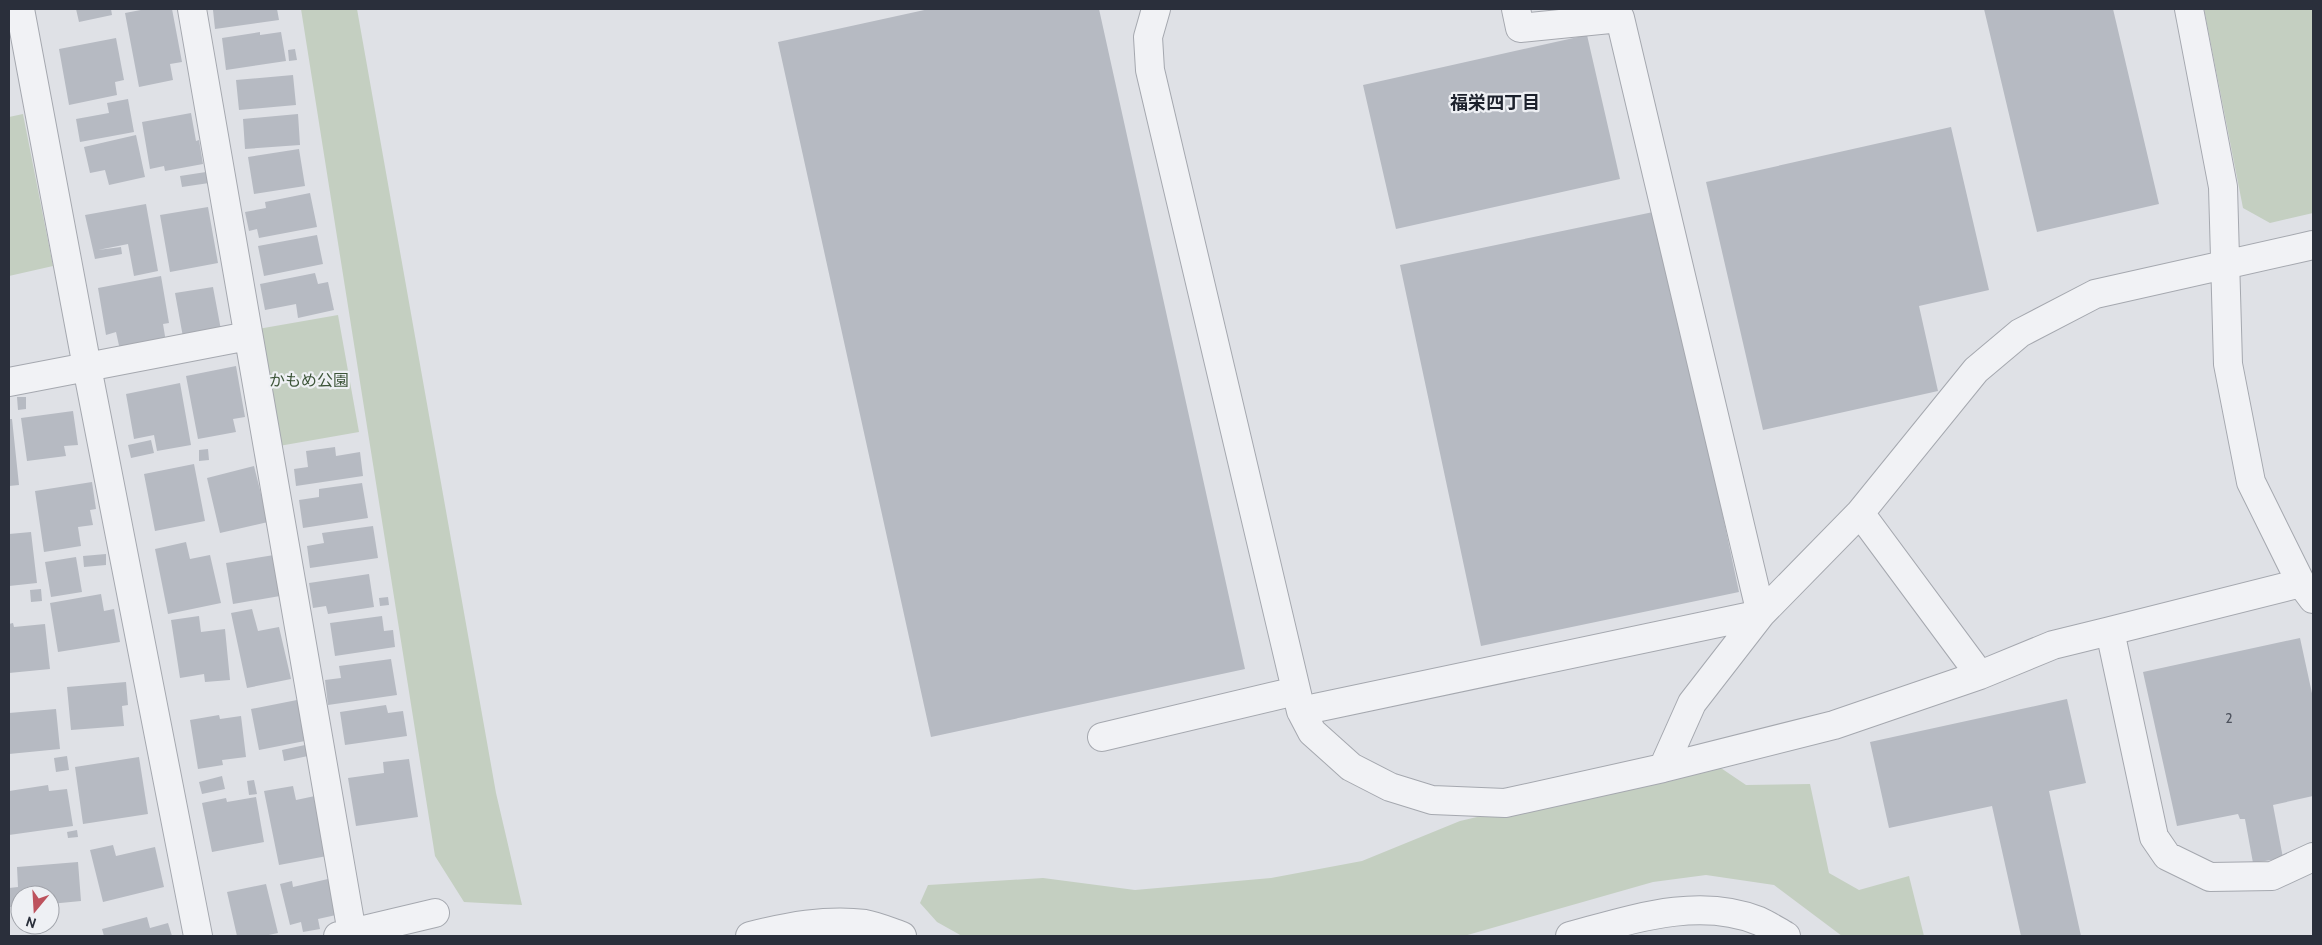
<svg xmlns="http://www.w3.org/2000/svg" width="2322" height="945" viewBox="0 0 2322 945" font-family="Cabin,'Noto Sans JP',sans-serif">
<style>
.green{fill:#c4cfc1}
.building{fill:#b6bac2}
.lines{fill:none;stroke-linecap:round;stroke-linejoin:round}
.minor-casing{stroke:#a5a8af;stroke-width:30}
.minor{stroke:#f1f2f5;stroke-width:28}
.labels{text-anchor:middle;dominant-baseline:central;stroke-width:4.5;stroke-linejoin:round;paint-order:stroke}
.number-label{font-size:14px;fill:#4d525d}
.park-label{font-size:16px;fill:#3d5539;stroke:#eef0f4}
.neighbourhood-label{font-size:18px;font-weight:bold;fill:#1c212c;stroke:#eef0f4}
</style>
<rect width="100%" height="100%" fill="#dfe1e6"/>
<path class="green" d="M301,9h56l139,784 26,112 -58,-3 -29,-46z
M2204,9h109v204l-43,10 -27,-15z
M23,114l30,152 -44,10v-159z
M338,315l21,117 -80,14 -21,-117z
M1712,762l34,23 64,-1 19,89 30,17 50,-14 15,60h-82l-68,-51 -68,-10 -53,7 -189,54h-502l-25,-14 -17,-19 8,-18 115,-7 92,12 136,-12 91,-17 98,-40z"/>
<path class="building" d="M76,9h35l1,6 -33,7z
M146,9h26l10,53 -12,2 3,16 -34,7 -14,-74z
M219,9h58l2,11 -64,9 -2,-19z
M929,9h170l146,660 -314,68 -153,-695z
M1984,9h129l46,195 -122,28z
M260,32v3l21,-3 5,29 -60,9 -4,-32z
M1587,35l33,144 -224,50 -33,-144z
M116,38l8,42 -9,2 2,13 -48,10 -10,-56z
M295,49l2,11 -8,1 -1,-11z
M293,75l3,30 -57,5 -3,-30z
M128,99l6,33 -54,10 -4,-23 33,-6 -2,-10z
M191,113l5,28 3,-1 4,24 -38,7 -1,-5 -14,3 -8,-47z
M298,114l2,31 -55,4 -2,-30z
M1951,127l38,163 -70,16 19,85 -175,39 -57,-248z
M136,135l9,42 -36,8 -4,-15 -15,3 -6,-26z
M299,149l6,37 -51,8 -6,-37z
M206,172l3,11 -27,4 -2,-11z
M310,193l7,34 -58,11 -2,-9 -8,2 -4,-19 21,-4 -1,-6z
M146,204l12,67 -24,5 -6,-32 -30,6 23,-3 1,7 -27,5 -10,-44z
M208,207l10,56 -48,9 -10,-57z
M1658,211l81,381 -258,54 -81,-381z
M317,235l6,29 -59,12 -6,-30z
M315,273l3,11 10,-2 6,28 -36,8 -2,-14 -31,6 -5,-26z
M161,276l8,47 -6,1 3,18 -46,8 -4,-18 -10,3 -8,-47z
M213,287l8,43 -38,7 -8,-44z
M236,366l9,51 -12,2 3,13 -38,7 -12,-63z
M180,383l11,62 -34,6 -3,-16 -20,4 -8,-45z
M17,397h9v12l-8,1z
M73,411l5,34 -14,1 2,10 -39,5 -6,-43z
M9,419h3l7,66 -10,1z
M151,440l3,13 -23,5 -3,-13z
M335,447l1,9 24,-4 3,24 -67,10 -2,-17 14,-2 -2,-16z
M208,449l1,11 -10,1v-11z
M194,464l11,57 -50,10 -11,-57z
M254,466l14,56 -48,11 -13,-55z
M92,482l4,27 -6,1 3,15 -15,2 3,19 -37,6 -9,-61z
M362,483l6,35 -65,10 -4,-28 20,-3v-8z
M373,526l5,32 -68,10 -3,-22 17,-3 -2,-10z
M31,532l6,51 -28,3v-52z
M186,542l4,17 20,-4 11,48 -53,11 -13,-65z
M106,554v11l-22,2 -1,-11z
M274,555l6,41 -47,8 -7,-41z
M76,557l6,35 -31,5 -6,-35z
M369,574l5,33 -46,7 -2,-8 -13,2 -4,-25z
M41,589l1,12 -11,1 -1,-12z
M101,594l3,17 10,-2 6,33 -62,10 -8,-49z
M388,597l1,8 -9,1 -1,-8z
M252,609l6,22 21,-4 12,52 -44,9 -16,-75z
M199,616l2,16 24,-3 5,51 -25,2 -1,-8 -24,4 -9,-58z
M382,616l2,15 9,-1 2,17 -60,9 -5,-33z
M13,623l1,4 31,-3 5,45 -41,4v-49z
M2300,638l13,60v98l-40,9 10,53 -30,5 -8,-44h-5l-2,-5 -61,12 -34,-154z
M391,659l6,36 -69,10 -3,-25 16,-2 -2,-12z
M126,682l2,23 -6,1 2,20 -53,4 -4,-43z
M2067,699l19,84 -37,8 32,145h-60l-29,-130 -103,22 -19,-86z
M297,700l8,41 -46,9 -8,-41z
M386,705l2,8 15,-2 4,25 -62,9 -5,-33z
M56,709l4,40 -51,5v-41z
M219,715l1,4 21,-3 5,41 -24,3 1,5 -25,4 -8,-49z
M305,745l3,11 -24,5 -2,-11z
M67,756l2,14 -13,2 -2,-14z
M139,757l9,57 -65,10 -8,-57z
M409,759l9,58 -62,9 -8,-48 36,-5 -1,-11z
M222,776l3,13 -23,5 -3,-12z
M254,780l3,14 -8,1 -2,-14z
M48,785l1,6 18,-2 6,37 -64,9v-44z
M293,786l3,14 19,-4 12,60 -48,9 -15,-74z
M256,797l8,45 -52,10 -10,-49 24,-5 1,4z
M77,830l1,7 -10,1 -1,-6z
M113,845l3,11 39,-9 9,40 -61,15 -13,-52z
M78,862l3,39 -31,3v-9h-30v12h-10l-1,-19 9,-1 -1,-20z
M328,879l8,36 -18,4 2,10 -17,3 -2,-10 -11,3 -10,-41 12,-3 1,6z
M266,884l12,49 -14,3h-27l-10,-44z
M147,917l3,11 18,-5 4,13h-68l-2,-7z"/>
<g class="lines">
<g class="minor-casing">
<path id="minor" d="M20,9l67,358 111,569
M192,9l160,924
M1156,9l-8,28 2,33 151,641 11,21 39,35 39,20 42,13 73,3 158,-35 171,-43 146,-50 73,-30 57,-14
M2189,9l34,178 5,177 23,118 50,101 12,16
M9,382l239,-46
M1860,513l120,162
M2301,583l-191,48 44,206 13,19 43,21 62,-1 41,-19
M1301,711l460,-97 -141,-596 -100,10 -4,-19
M1102,737l194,-46
M1663,768l29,-65 69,-89 99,-101 116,-143 44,-37 75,-39 218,-49
M338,936l97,-23
M750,936c37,-9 76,-17 115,-12 12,2 25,8 37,12
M1570,936c60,-16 128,-40 189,-15 9,4 18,10 27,15"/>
</g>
<use href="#minor" class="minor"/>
</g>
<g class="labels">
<g class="number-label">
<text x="2229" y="718">2</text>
</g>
<g class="park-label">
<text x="309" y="380">かもめ公園</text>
</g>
<g class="neighbourhood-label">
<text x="1495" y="103">福栄四丁目</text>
</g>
</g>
<rect width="2322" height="945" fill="none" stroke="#2a2f3b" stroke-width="20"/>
<g transform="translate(35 910) rotate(198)"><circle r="24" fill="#eef0f4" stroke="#a0a3aa"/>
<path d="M0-4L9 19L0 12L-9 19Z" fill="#bd525d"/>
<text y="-8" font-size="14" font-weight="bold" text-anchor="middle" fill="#2a2f3b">N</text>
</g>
</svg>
